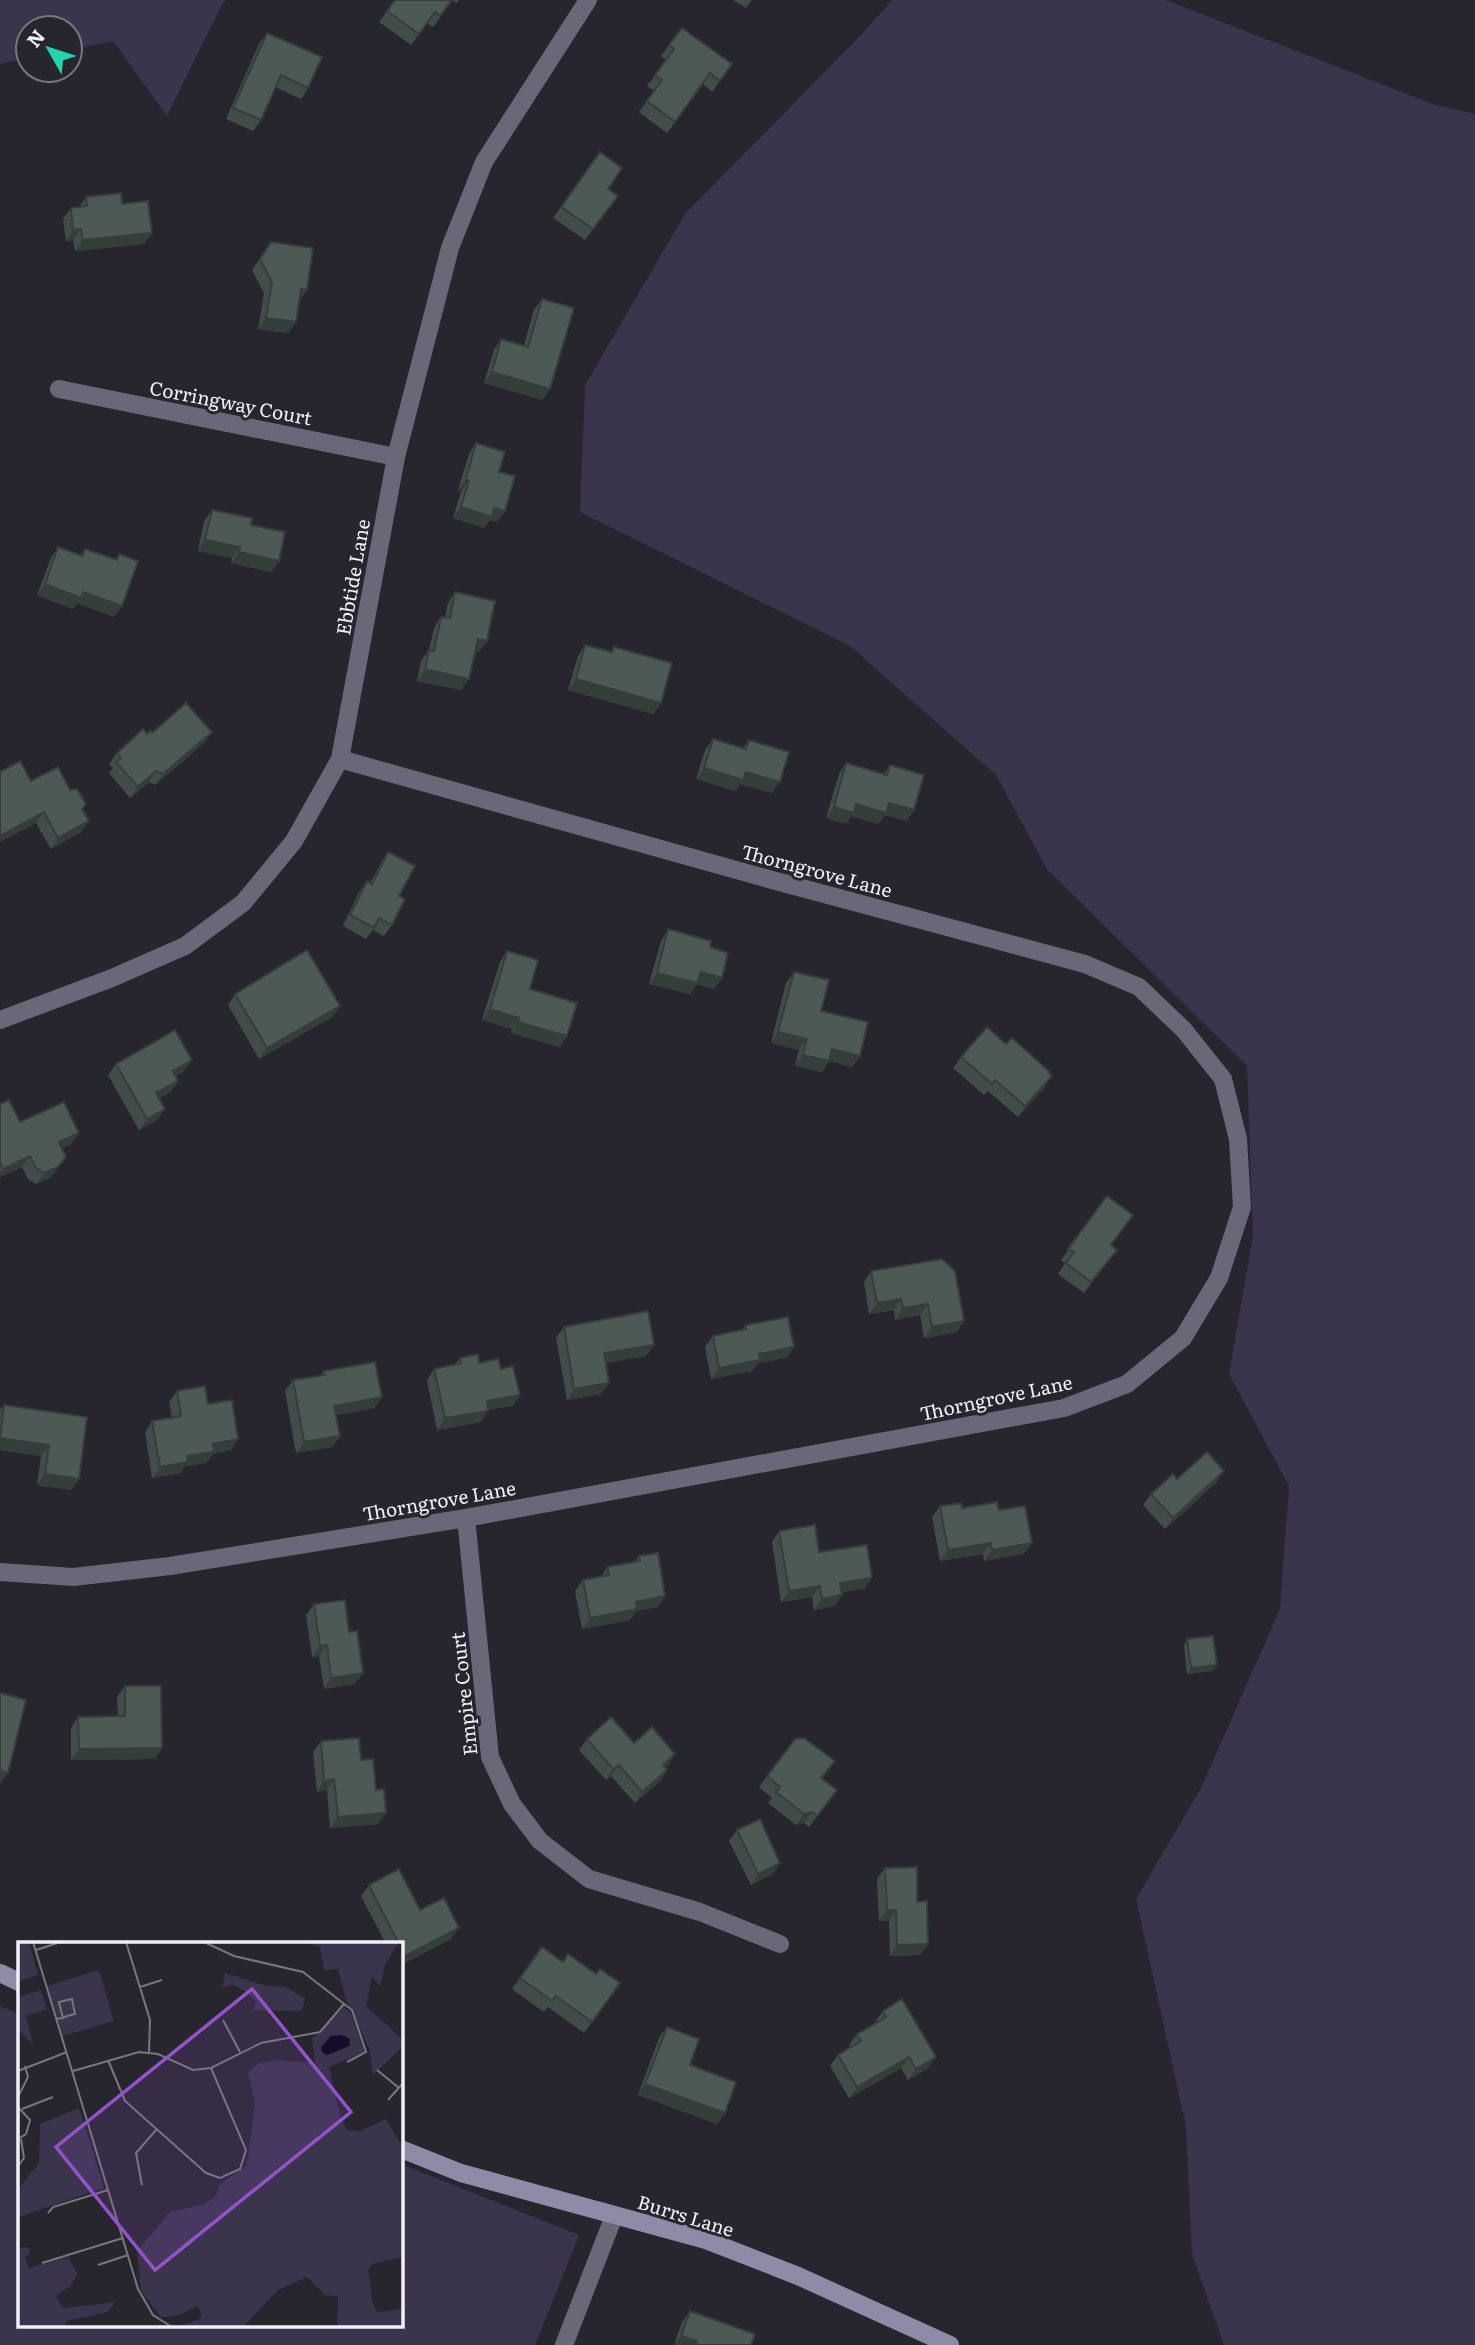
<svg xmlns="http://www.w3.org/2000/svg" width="1475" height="2345" viewBox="0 0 1475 2345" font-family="Literata,serif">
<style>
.green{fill:#3a344d}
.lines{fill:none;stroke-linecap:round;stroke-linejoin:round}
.street{stroke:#6a6778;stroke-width:18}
.secondary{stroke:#8f8aa6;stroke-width:18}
.wall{fill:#424d49}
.shaded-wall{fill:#363e3c}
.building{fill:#4d5955;stroke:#363e3c;stroke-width:2}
.labels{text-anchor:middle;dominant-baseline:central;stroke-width:6;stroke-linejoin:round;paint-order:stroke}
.street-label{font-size:19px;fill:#f1f0f6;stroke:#27262e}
.inset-road{fill:none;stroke:#78777e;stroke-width:2}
.view{fill:#9353ca;fill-opacity:0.15;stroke:#9353ca;stroke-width:3.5}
.inset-edge{fill:none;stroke:#f1f0f6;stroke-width:3.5}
</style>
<rect width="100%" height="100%" fill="#27262e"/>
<path class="green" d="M0,0h227l-4,3 -56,113 -54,-75 -43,9v-22h-42v30l-28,6z
M892,0h274l269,105 40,9v2231h-251l-32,-91 -6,-128 -50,-227 65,-111 79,-179 9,-123 -60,-112 24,-138 -6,-170 -200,-197 -51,-94 -146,-129 -270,-134 5,-127 100,-171 177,-180z
M0,2006l19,8v312h382v-162l178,71 -44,110h-535z"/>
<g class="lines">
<path class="street" d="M59,389l337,68
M0,1020l112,-42 73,-32 58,-43 51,-62 46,-82 56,-302 54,-209 34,-86 104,-162
M466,1518l24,239 22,47 28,37 49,38 111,33 80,32
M0,1572l73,5 97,-11 296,-48 598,-110 63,-24 56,-46 36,-60 23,-71 -4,-68 -15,-60 -39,-49 -45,-43 -54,-23 -313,-84 -432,-121
M564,2345l50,-129"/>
<path class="secondary" d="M0,1973l19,9
M401,2149l60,24 245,67 92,36 152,69"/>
</g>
<path class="wall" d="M395,0h64l-3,3 -3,-3 -20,27 -6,-4 -16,22 -32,-23z
M733,0h19l-6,8z
M682,28l50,36 -20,28 -9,-8 -36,49 -28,-21 15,-21 -7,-5 19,-26 -5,-4z
M267,33l41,55 -7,11 -26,-12 -14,33 -8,11 -27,-12 33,-75z
M600,152l8,37 10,7 -33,44 -32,-22z
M86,197l36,7 30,29 -8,11 -69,7 -2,-11 -7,1 -3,-22 8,-11 8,-1z
M271,242l36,48 -8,11 -11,32 -30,-4 6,-36 -12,-23z
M542,299l8,90 -8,11 -58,-17 10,-33 7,-11 23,6 10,-35z
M476,443l23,29 6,39 -8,11 -7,-2 -6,8 -31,-10 8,-26 -3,-2 11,-36z
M212,510l67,51 -8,11 -40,-9 1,-5 -34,-7 6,-30z
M58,547l22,8 5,-6 30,11 4,-6 -5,63 -37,-14 -4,6 -36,-14 14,-37z
M455,592l24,60 -4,-1 -14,39 -44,-9 4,-20 8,-11 5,-22 7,-11h4l3,-14z
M585,645l25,7 4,-5 47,56 -8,11 -85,-24 10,-34z
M212,732l-8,11 -49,42 -6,-3 -19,16 -21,-25 4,-5 -4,-4 8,-11 30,-19z
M713,739l30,9 6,-8 23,53 -32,-9 -5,7 -39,-12 9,-29z
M846,763l38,11 6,-9 17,56 -22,-6 -7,9 -27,-8 -5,8 -20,-6 13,-44z
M0,772l31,9 39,9 12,20 -1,22 -30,17 -15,-26 -36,19z
M388,852l11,44 -7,29 -8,11 -11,-6 -7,9 -23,-13 16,-34 8,-11 3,2 11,-20z
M668,929l42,18 12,31 -8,11 -17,-5 -7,10 -41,-10 12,-43z
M507,951l53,96 -49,-14 1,-4 -30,-9 18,-58z
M794,972l27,39 39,45 -8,11 -23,-6 -7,11 -27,-6 4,-16 -28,-7 15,-60z
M235,994l105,12 -8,11 -73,42 -31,-54z
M1006,1044l43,29 -4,14 -27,30 -30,-26 -4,4 -31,-27 8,-11z
M192,1060l-8,11 -8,5 2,5 -8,11 -11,6 -2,22 -18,10 -31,-55 8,-11z
M0,1104l20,18 59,11 -8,11 -9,4 -4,20 -8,10 -14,6 -8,-5 -6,-12 -22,10z
M1107,1196l4,49 6,5 -33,43 -26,-19 7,-11 -4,-3z
M942,1259l15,73 -33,6 -4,-23 -25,5 -1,-10 -25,4 -5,-32 7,-11z
M746,1325l48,22 -8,11 -28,5 -6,8 -41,8 -6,-32 8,-11 29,-6z
M564,1327l90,18 -8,11 -41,7 -4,31 -34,6 -11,-62z
M460,1358l41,11 19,26 -8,11 -24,4 -7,12 -44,8 -10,-50 7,-11 21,-5z
M324,1371l58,26 -8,11 -38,7 4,21 -8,11 -36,6 -11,-62 8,-11 28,-5z
M177,1391l31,13 23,46 -18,4 -7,9 -21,3 -5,7 -28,5 -7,-46 7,-11 20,-3 -3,-16z
M4,1405l83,12 -8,62 -8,11 -34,-5 4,-29 -41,-6v-40z
M1177,1479l40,3 -52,47 -22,-24 8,-11z
M940,1506l59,4 33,33 -8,11 -40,7 -1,-7 -43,7 -8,-44z
M779,1531l40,21 45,37 -23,3 1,3 -8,11 -20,4 -2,-13 -31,5 -9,-60z
M639,1556l19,51 -22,4 -6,9 -48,9 -7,-38 8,-11 18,-3 6,-10 28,-5z
M314,1604l41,80 -31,5 -5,-33 -7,1 -6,-42z
M1187,1639l30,26 -4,6 -26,3 -3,-29z
M125,1686l37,62 -7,11 -84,1v-32l7,-11 40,-1 -1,-19z
M587,1739l88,15 -10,13 2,3 -7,11 -25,22 -24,-27 -5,4 -27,-30z
M321,1741l40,19 17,64 -48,4 -3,-38 -10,2 -4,-40z
M835,1761l-13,18 7,22 -20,26 -5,-4 -8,2 -28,-22 4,-5 -13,-11 8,-11z
M737,1830l36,44 -22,11 -22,-44z
M885,1868l32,34 11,42 -8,11 -30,1 -1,-35h-10l-2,-42z
M369,1885l51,25 31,29 -50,26v-21h-15l-25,-48z
M542,1947l21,15 57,21 -36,50 -36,-26 -4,5 -32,-23z
M883,2011l45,57 -20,12 -7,-12 -52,30 -19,-32 8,-11 13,-8 -2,-2 8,-11 19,-11 -1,-1z
M667,2027l23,38 35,48 -8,11 -79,-29 21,-57z
M690,2311l61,34h-77l8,-23z"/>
<path class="shaded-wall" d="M81,229l-8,11 -7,1 7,-11z
M152,233l-8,11 -69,7 8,-11z
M301,289l6,1 -8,11z
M266,318l30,4 -8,11 -30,-4z
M492,372l58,17 -8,11 -58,-17z
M466,479l3,2 -8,11 -3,-2z
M461,507l33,1 11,3 -8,11 -7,-2 -6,8 -31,-10z
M205,540l35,7 -8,11 -34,-7z
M239,552l40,9 -8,11 -40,-9z
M45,584l38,8 39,14 -8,11 -37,-14 -4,6 -36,-14z
M478,639l9,2 -8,11 -9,-2z
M425,669l44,10 -8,11 -44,-9z
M576,679l85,24 -8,11 -85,-24z
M212,732l-8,11 -49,42 8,-11z
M704,768l42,4 34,10 -8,11 -32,-9 -5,7 -39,-12z
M156,771l-7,11 -19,16 8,-11z
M889,803l25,7 -7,11 -22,-6 -7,9 -27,-8 -5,8 -20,-6 8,-11 22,-3z
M44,812l-8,11 -36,19v-6z
M89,821l-8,11 -30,17 7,-11z
M701,972l21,6 -8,11 -17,-5 -7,10 -41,-10 8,-11z
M340,1006l-8,11 -73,42 8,-11z
M490,1009l29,9 -7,11 -30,-9z
M518,1022l49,14 -7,11 -49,-14z
M778,1032l29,7 -8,11 -28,-7z
M832,1049l28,7 -8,11 -27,-7z
M803,1055l26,6 -7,11 -27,-6z
M192,1060l-8,11 -19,11 8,-11z
M1052,1076l-7,11 -27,30 7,-11z
M178,1081l-8,11 -22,12 8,-11z
M165,1109l-8,11 -18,10 8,-11z
M79,1133l-8,11 -20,9 8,-11z
M30,1156l-8,11 -22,10v-4l3,-4z
M66,1157l-16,21 -14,6 8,-11z
M901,1299l-7,11 -25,4 8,-11z
M928,1304l-8,11 -25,5 8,-12z
M964,1321l-7,11 -33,6 8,-11z
M654,1345l-8,11 -50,8 8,-11z
M794,1347l-8,11 -28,5 -6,8 -41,8 8,-11 40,-14z
M609,1383l-8,11 -34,6 7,-11z
M520,1395l-8,11 -33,6 8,-11z
M382,1397l-8,11 -47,9 7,-11z
M488,1411l-7,11 -44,8 8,-12z
M340,1436l-8,11 -36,6 8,-11z
M0,1438l49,7 -8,11 -41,-6z
M238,1439l-7,11 -18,4 -7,9 -21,3 -5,7 -28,5 8,-11 27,-11 26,-12z
M1224,1471l-7,11 -52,47 8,-11z
M45,1474l34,5 -8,11 -34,-5z
M991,1543l-8,11 -43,7 8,-11z
M1032,1543l-8,11 -40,7 8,-11z
M872,1578l-8,11 -32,5 8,-11z
M820,1586l-8,11 -31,5 8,-11z
M842,1595l-8,11 -20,4 8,-11z
M665,1596l-7,11 -22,4 -6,9 -48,9 8,-11 46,-16z
M327,1645l-8,11 -7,1 8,-11z
M1217,1665l-4,6 -26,3 4,-6z
M363,1673l-8,11 -31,5 7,-11z
M162,1748l-7,11 -84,1 8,-11z
M675,1754l-7,11 -13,11 8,-11z
M619,1765l-8,11 -5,4 7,-11z
M667,1770l-7,11 -25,22 7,-11z
M0,1771l8,2 -8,11z
M334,1779l-7,11 -10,2 7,-11z
M812,1812l-8,11 -8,2 8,-11z
M386,1813l-8,11 -48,4 8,-11z
M780,1863l-7,11 -22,11 7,-11z
M887,1910h9l-7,11h-10z
M459,1928l-8,11 -50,26v-2l4,-7z
M928,1944l-8,11 -30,1 7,-11z
M909,2057l-8,11 -52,30 8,-11z
M936,2057l-8,11 -20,12 8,-11z
M645,2084l80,29 -8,11 -79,-29z
M681,2336l16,5 -3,4h-20z"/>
<path class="building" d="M395,0h57l-12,16 -5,-4 -16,22 -32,-23z
M682,28l50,36 -12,17 -10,-8 -35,49 -28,-21 15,-21 -7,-5 19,-26 -5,-4z
M267,33l55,24 -14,31 -27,-13 -20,45 -28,-12z
M600,152l22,16 -14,21 10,7 -25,33 -32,-22z
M121,193l1,11 26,-3 4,32 -69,7 -2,-11 -8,1 -2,-22 16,-2 -1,-9z
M271,242l42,6 -6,42 -6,-1 -5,33 -30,-4 6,-36 -12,-23z
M542,299l32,9 -24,81 -58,-17 9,-33 27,8z
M476,443l29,9 -6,20 16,4 -10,35 -11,-3 -2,9 -31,-10 8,-26 -3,-2z
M212,510l40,8 -1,7 34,7 -6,29 -40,-9 1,-5 -35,-7z
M58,547l24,9 3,-7 32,11 2,-6 19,7 -16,45 -39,-14 -2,6 -36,-14z
M455,592l40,9 -8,40 -9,-2 -9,40 -44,-10 4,-19 5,1 7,-34 9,1z
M585,645l27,7 2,-5 58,16 -11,40 -85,-24z
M186,703l26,29 -49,42 -7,-3 -18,16 -22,-25 5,-4 -4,-5 26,-24 4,5 4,-4 1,3z
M713,739l33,10 3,-9 40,12 -9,30 -34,-10 -3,8 -39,-12z
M20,761l11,20 27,-14 12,23 7,-1 9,15 -4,5 7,12 -31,17 -14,-26 -44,24v-64z
M846,763l41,12 3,-10 34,10 -10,35 -25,-7 -3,10 -30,-9 -2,9 -20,-6z
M388,852l27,14 -16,30 6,3 -13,26 -13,-7 -5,10 -24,-13 17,-34 5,3z
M668,929l43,12 -1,6 18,6 -6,25 -21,-6 -4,11 -40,-10z
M307,950l33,56 -73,42 -32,-54z
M507,951l31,9 -8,29 47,14 -10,33 -49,-14 1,-4 -29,-9z
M794,972l35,8 -8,31 47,11 -8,34 -28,-7 -3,12 -26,-6 4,-16 -29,-7z
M987,1027l19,17 6,-6 38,34 -1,1 3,3 -27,30 -30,-26 -3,4 -31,-27z
M175,1030l17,30 -19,11 5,10 -22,12 9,16 -18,10 -31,-55z
M9,1100l11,22 44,-20 15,31 -20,9 7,15 -8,10 -14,6 -8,-5 -6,-12 -27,13 -3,-7v-58z
M1107,1196l26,19 -22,30 6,5 -26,32 -25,-19 8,-11 -6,-3z
M942,1259l13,12 9,50 -32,6 -4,-23 -25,4 -2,-9 -24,4 -6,-32z
M648,1311l6,34 -50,8 5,30 -35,6 -10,-62z
M788,1317l6,30 -35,7 1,6 -41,8 -6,-32 33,-7v-4z
M478,1354l1,9 19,-4 3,10 12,-3 7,29 -33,6 1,10 -43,7 -11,-49 27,-6 -1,-5z
M375,1362l7,35 -48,9 6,30 -36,6 -11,-62 32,-5 -1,-4z
M205,1386l3,18 24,-4 6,39 -25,5 1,8 -27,4 1,6 -28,5 -8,-46 29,-5 -4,-25z
M4,1405l83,12 -8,62 -34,-5 4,-29 -49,-7z
M1207,1452l17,19 -51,47 -22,-24 22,-20 4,5z
M997,1502l2,8 26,-4 7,37 -40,7 -1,-7 -43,7 -8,-44 21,-3 1,5z
M815,1525l4,27 48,-7 5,33 -32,5 2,12 -20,4 -2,-13 -31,5 -10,-60z
M658,1553l7,43 -29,6 1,7 -47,9 -7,-38 26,-5 -2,-8 33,-6 -1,-5z
M345,1600l4,32 8,-1 6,42 -32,5 -4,-33 -7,1 -6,-42z
M1213,1636l4,29 -26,3 -4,-29z
M125,1686h36l1,62 -83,1 -1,-32 47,-1z
M0,1693l26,7 -18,73 -8,-2z
M611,1717l23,26 18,-16 23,27 -12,11 4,5 -25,22 -23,-27 -6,4 -26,-30z
M359,1738l2,22 12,-1 3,31 8,-1 2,24 -48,4 -4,-38 -10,2 -3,-40z
M804,1738l31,23 -14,17 16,12 -20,26 -5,-4 -8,2 -28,-22 4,-5 -13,-11 28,-37z
M760,1819l20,44 -22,11 -21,-44z
M917,1867v35l10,-1 1,43 -31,1 -1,-35h-9l-2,-42z
M399,1869l21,41 24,-12 15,30 -54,28 -4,-9v-3h-2l-30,-59z
M542,1947l21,15 5,-8 28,20 4,-5 20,14 -28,39 -36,-26 -4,5 -32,-23z
M902,1999l34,58 -20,12 -7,-12 -52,30 -19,-32 23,-14 -4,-7 29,-17 -3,-6z
M667,2027l32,12 -9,26 46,17 -11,31 -80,-29z
M690,2311l65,23 -4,11h-56l2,-4 -16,-5z"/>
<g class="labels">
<g class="street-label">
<text transform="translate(231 402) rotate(11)">Corringway Court</text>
<text transform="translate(352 577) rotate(-80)">Ebbtide Lane</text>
<text transform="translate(817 870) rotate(15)">Thorngrove Lane</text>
<text transform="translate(996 1397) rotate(-12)">Thorngrove Lane</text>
<text transform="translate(439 1500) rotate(-10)">Thorngrove Lane</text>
<text transform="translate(463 1694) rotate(-96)">Empire Court</text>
<text transform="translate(686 2215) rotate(17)">Burrs Lane</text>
</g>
</g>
<g transform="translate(18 1942)">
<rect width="385" height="385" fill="#27262e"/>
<path d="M0,0h11l9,33 -20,7zM287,0h98l-7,4 -11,19 -5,21 -8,-10 -6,30 37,34v6l-30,29 -4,-27 -23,-48 -8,-31 -14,1 -4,-23zM81,28l15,51 -51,15 -16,-50zM207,31l42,13 19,1 20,12 -5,12 -48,-1 3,-9 -13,-11 -11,-5 -15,4 6,-4zM23,48l6,19 -21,7 7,28 -15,-14v-33zM326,65l7,6 13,39 -35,15 11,48 7,15 13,1 26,-12 17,29v109l-31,7 -4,6 5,34 5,8 25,-3v18h-66l1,-31 -13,-1 -18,-18 -29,13 -35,37 -63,-1 19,-7 3,-4 -5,-9 -20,10 -16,1 -20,-26 -4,-40 33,-39 34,-8 11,-7 5,-13 27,-19 8,-62 -7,-31 11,-9 21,-3 35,3 -3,-24zM313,94l18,10 -22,9 -6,-8zM61,166l25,80 -86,29v-28l21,-26 1,-39zM9,305l4,3 -6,9 4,9 39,-11 9,16 -6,13 -15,10 7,12 53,-6 -8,10 -41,9 -3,6h-46v-79z" fill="#3a344d" fill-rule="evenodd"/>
<path d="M324,93l8,4 -1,7 -22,9 -5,-3 -1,-5 10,-11z" fill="#150c2b"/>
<path class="inset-road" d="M15,0l105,347 15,26 19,12M108,0l24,78 -1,32M186,0l30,14 69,16 49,38 14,42 -19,10M18,8l25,-8M122,45l22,-7M38,77l7,-1 4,-2 8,-2 -3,-15 -13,3 4,16M205,78l17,32M90,118l17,41 81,72 14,5 20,-9 6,-19 -35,-82M359,128l22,18M0,129l49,-19M55,129l66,-19 19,2 35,16 18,-2 50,-25 59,-11 24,-28M0,155l10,-20 -3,-11M370,158l15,-17M0,165l12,13 -4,14 -8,5M4,167l31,-12M0,224l6,-8 -3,-19M124,243l-6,-32 20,-23M30,271l5,-6 55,-17M24,321l81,-25M80,323l30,-10"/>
<path class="view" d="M234,47l99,123 -196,158 -99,-123z"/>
<rect width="385" height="385" class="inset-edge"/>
</g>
<g transform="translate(49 49) rotate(309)"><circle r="33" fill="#27262e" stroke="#78777e" stroke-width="2"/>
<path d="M0-5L12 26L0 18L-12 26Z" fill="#22d5af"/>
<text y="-10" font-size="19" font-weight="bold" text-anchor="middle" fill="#f1f0f6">N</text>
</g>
</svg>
